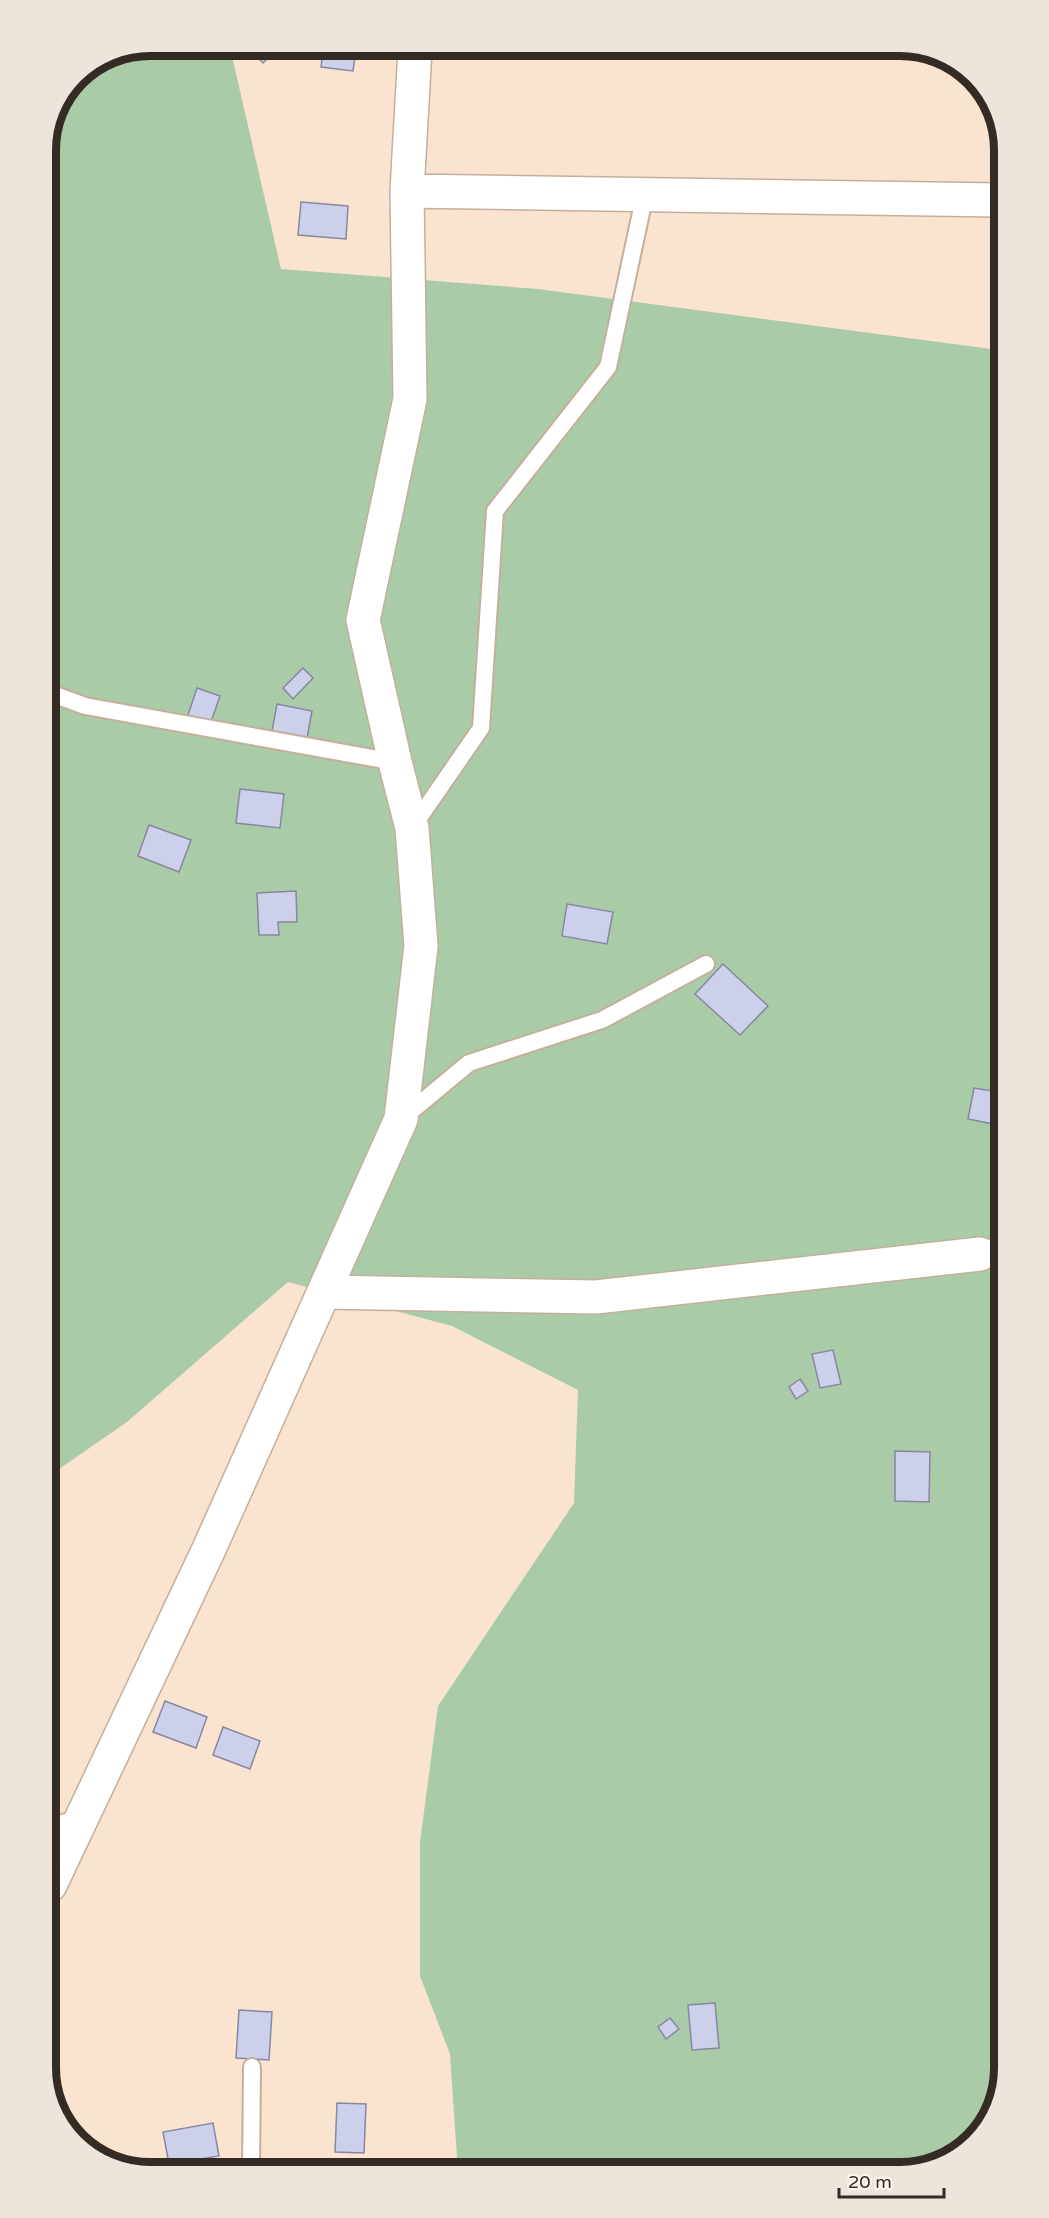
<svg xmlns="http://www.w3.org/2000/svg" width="1049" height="2218" viewBox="0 0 1049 2218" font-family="'Varela Round',sans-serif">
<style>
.green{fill:#aacba8}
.building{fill:#cdd0ea;stroke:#8688a0;stroke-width:1.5}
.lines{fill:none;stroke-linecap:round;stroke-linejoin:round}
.lane-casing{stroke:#c3af9b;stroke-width:20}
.street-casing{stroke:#c3af9b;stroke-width:36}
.lane{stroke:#fff;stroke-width:16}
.street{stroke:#fff;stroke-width:33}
.rim{fill:none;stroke:#342c24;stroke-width:8}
</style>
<rect width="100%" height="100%" fill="#fae4d0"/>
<path class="green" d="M231,52l50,217 257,20 461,61 5,1719 -18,58 -52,40 -474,4 -3,-13 -7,-104 -30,-78v-134l18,-136 136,-203 4,-113 -126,-64 -164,-44 -161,140 -78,54 -4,-1333 31,-68 34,-22z"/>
<path class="building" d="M356,50l-3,21 -32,-4 2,-16z
M252,51h24l-13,12z
M301,202l47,4 -2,33 -48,-4z
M303,668l10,10 -20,21 -10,-11z
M197,688l23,8 -10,29 -23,-7z
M277,704l35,7 -5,27 -35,-7z
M47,742l11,5 -11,21z
M240,789l44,5 -4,34 -44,-5z
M149,825l42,15 -12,32 -41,-16z
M296,891l1,31h-19l1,13h-20l-2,-42z
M567,904l46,8 -6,32 -45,-8z
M723,964l45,42 -28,29 -45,-41z
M998,1040h3v31l-5,-1z
M974,1088l25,4 -6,32 -25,-5z
M833,1350l8,34 -21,4 -8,-34z
M800,1379l8,12 -12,8 -7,-12z
M895,1451l35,1 -1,50 -34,-1z
M165,1701l42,16 -11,31 -43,-16z
M223,1727l37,14 -10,28 -37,-14z
M715,2003l4,45 -27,2 -4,-45z
M239,2010l33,2 -3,48 -33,-2z
M670,2018l9,11 -13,10 -8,-12z
M337,2103l29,1 -2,49 -29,-1z
M213,2123l6,33 -50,8 -6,-32z"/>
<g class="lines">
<g class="lane-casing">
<path id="lane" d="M47,692l38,14 310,56
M412,828l69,-100 14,-217 113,-144 37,-173
M404,1117l65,-54 133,-43 104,-56
M980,1254l22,-12
M50,1827l32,-10
M251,2172l1,-105"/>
</g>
<g class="street-casing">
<path id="street" d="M407,191l592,9
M324,1292l272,5 384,-43
M50,1885l159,-336 192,-430 20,-173 -9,-118 -17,-66 -32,-142 47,-221 -3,-208 8,-141"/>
</g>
<use href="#lane" class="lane"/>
<use href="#street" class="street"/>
</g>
<path d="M0 0H1049V2218H0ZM150 56H900A94 94 0 0 1 994 150V2068A94 94 0 0 1 900 2162H150A94 94 0 0 1 56 2068V150A94 94 0 0 1 150 56Z" fill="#ede4dc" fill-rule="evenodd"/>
<path class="rim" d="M150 56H900A94 94 0 0 1 994 150V2068A94 94 0 0 1 900 2162H150A94 94 0 0 1 56 2068V150A94 94 0 0 1 150 56Z"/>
<path d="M839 2188v9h105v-9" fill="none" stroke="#342c24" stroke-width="3"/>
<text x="848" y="2188" font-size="18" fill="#342c24" stroke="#fdf4ec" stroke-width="4.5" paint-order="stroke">20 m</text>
</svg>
